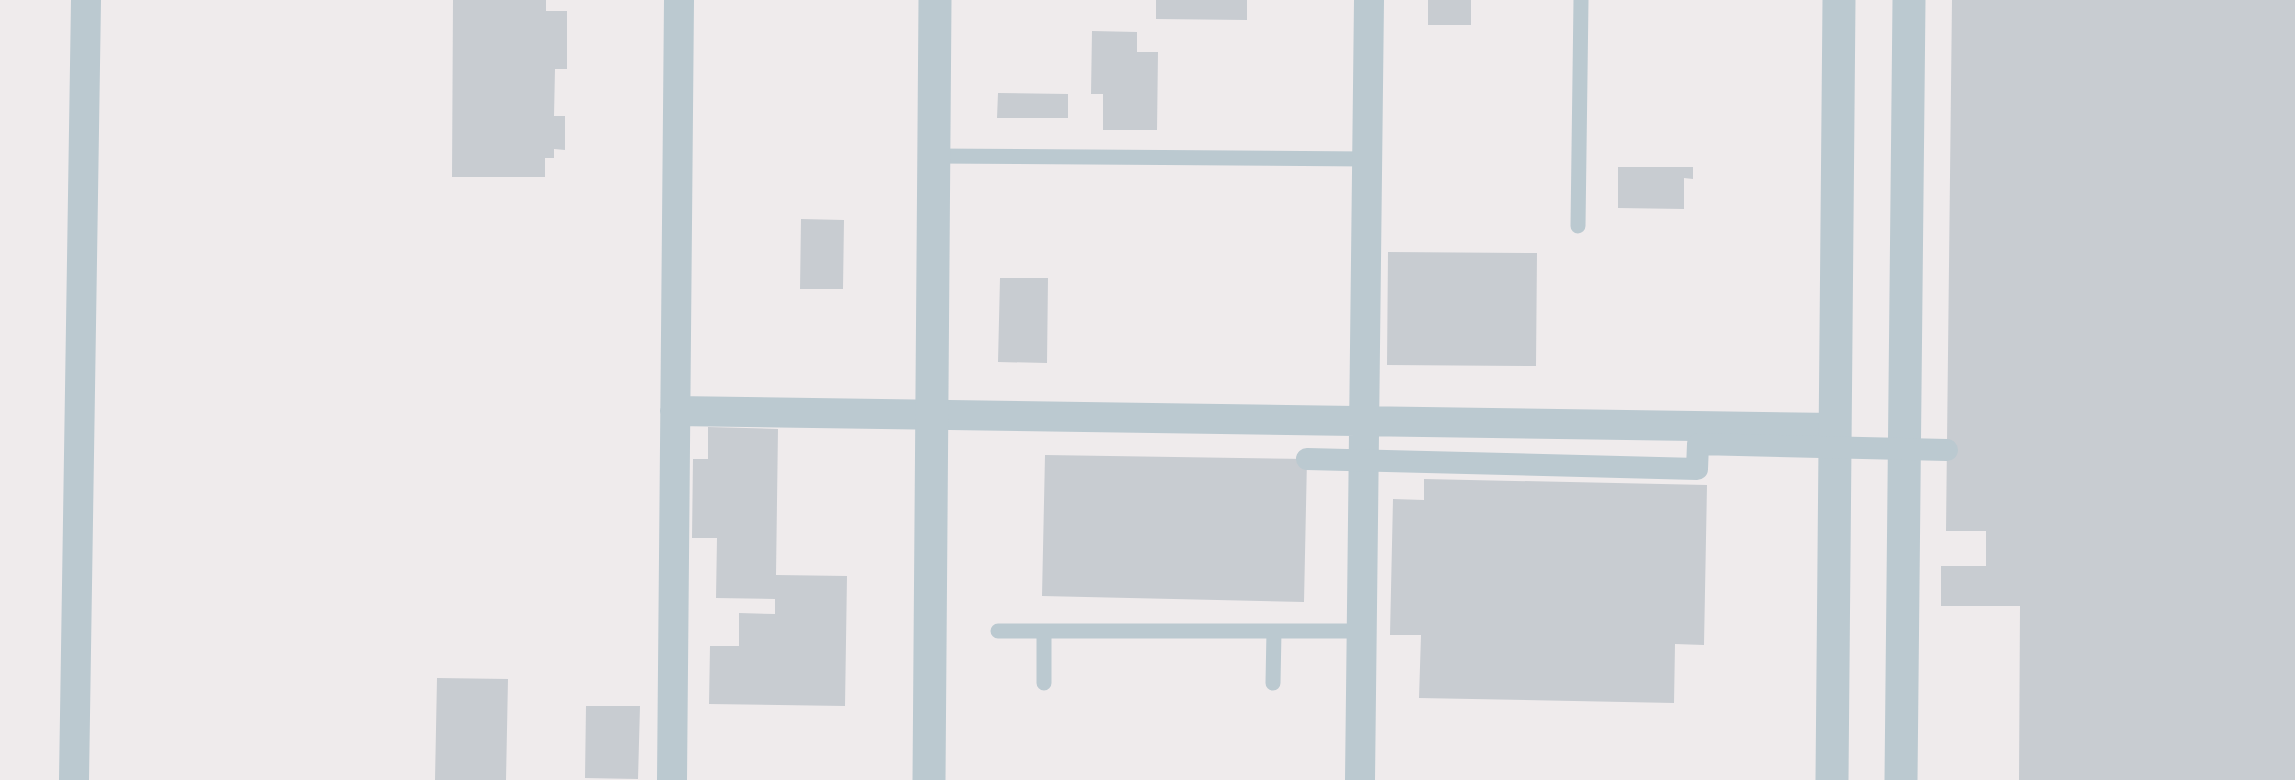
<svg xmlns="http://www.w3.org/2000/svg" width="2295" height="780" viewBox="0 0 2295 780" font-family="'DM Sans',sans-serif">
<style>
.building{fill:#c8ccd1}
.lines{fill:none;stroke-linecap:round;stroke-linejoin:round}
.service{stroke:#bbc9d0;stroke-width:15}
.minor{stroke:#bbc9d0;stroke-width:30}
.tertiary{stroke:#bbc9d0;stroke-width:33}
.pedestrian-bridge{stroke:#bbc9d0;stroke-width:22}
</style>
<rect width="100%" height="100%" fill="#efebec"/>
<path class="building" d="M453,0h93v11h21v58h-12l-1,47h11v34l-11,-1v9h-9v19h-93z
M1156,0h91v20l-91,-1z
M1428,0h43v25h-43z
M1952,0h343v780h-276l1,-174h-79v-40h45v-35h-40z
M1092,31l45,1v20h21l-1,78h-54v-36h-12z
M998,93l70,1v24h-71z
M1618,167h75v12l-9,-1v31l-66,-1z
M801,219l43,1 -1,69h-43z
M1388,252l149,1 -1,113 -149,-1z
M1000,278h48l-1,85 -49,-1z
M708,427l70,2 -2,146 71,1 -2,130 -136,-2 1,-58h29v-33l36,1v-15l-59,-1 1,-60h-25l1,-79h15z
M1045,455l262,4 -3,143 -262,-6z
M1424,479l283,6 -3,160 -29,-1 -1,59 -255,-5 2,-63h-31l3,-136 31,1z
M437,678l71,1 -2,101h-71z
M586,706h54l-2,73 -53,-1z"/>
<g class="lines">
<path class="service" d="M934,156l433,3
M1578,226l3,-226
M998,631h363
M1044,631v52
M1273,683l1,-52"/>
<path class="minor" d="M675,411l1160,17
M74,780l12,-780
M672,780l7,-780
M1360,780l9,-780"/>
<path class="tertiary" d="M929,780l6,-780
M1832,780l7,-780
M1901,780l8,-780"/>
<path class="pedestrian-bridge" d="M1307,459l390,10 1,-25 249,6"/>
</g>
</svg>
